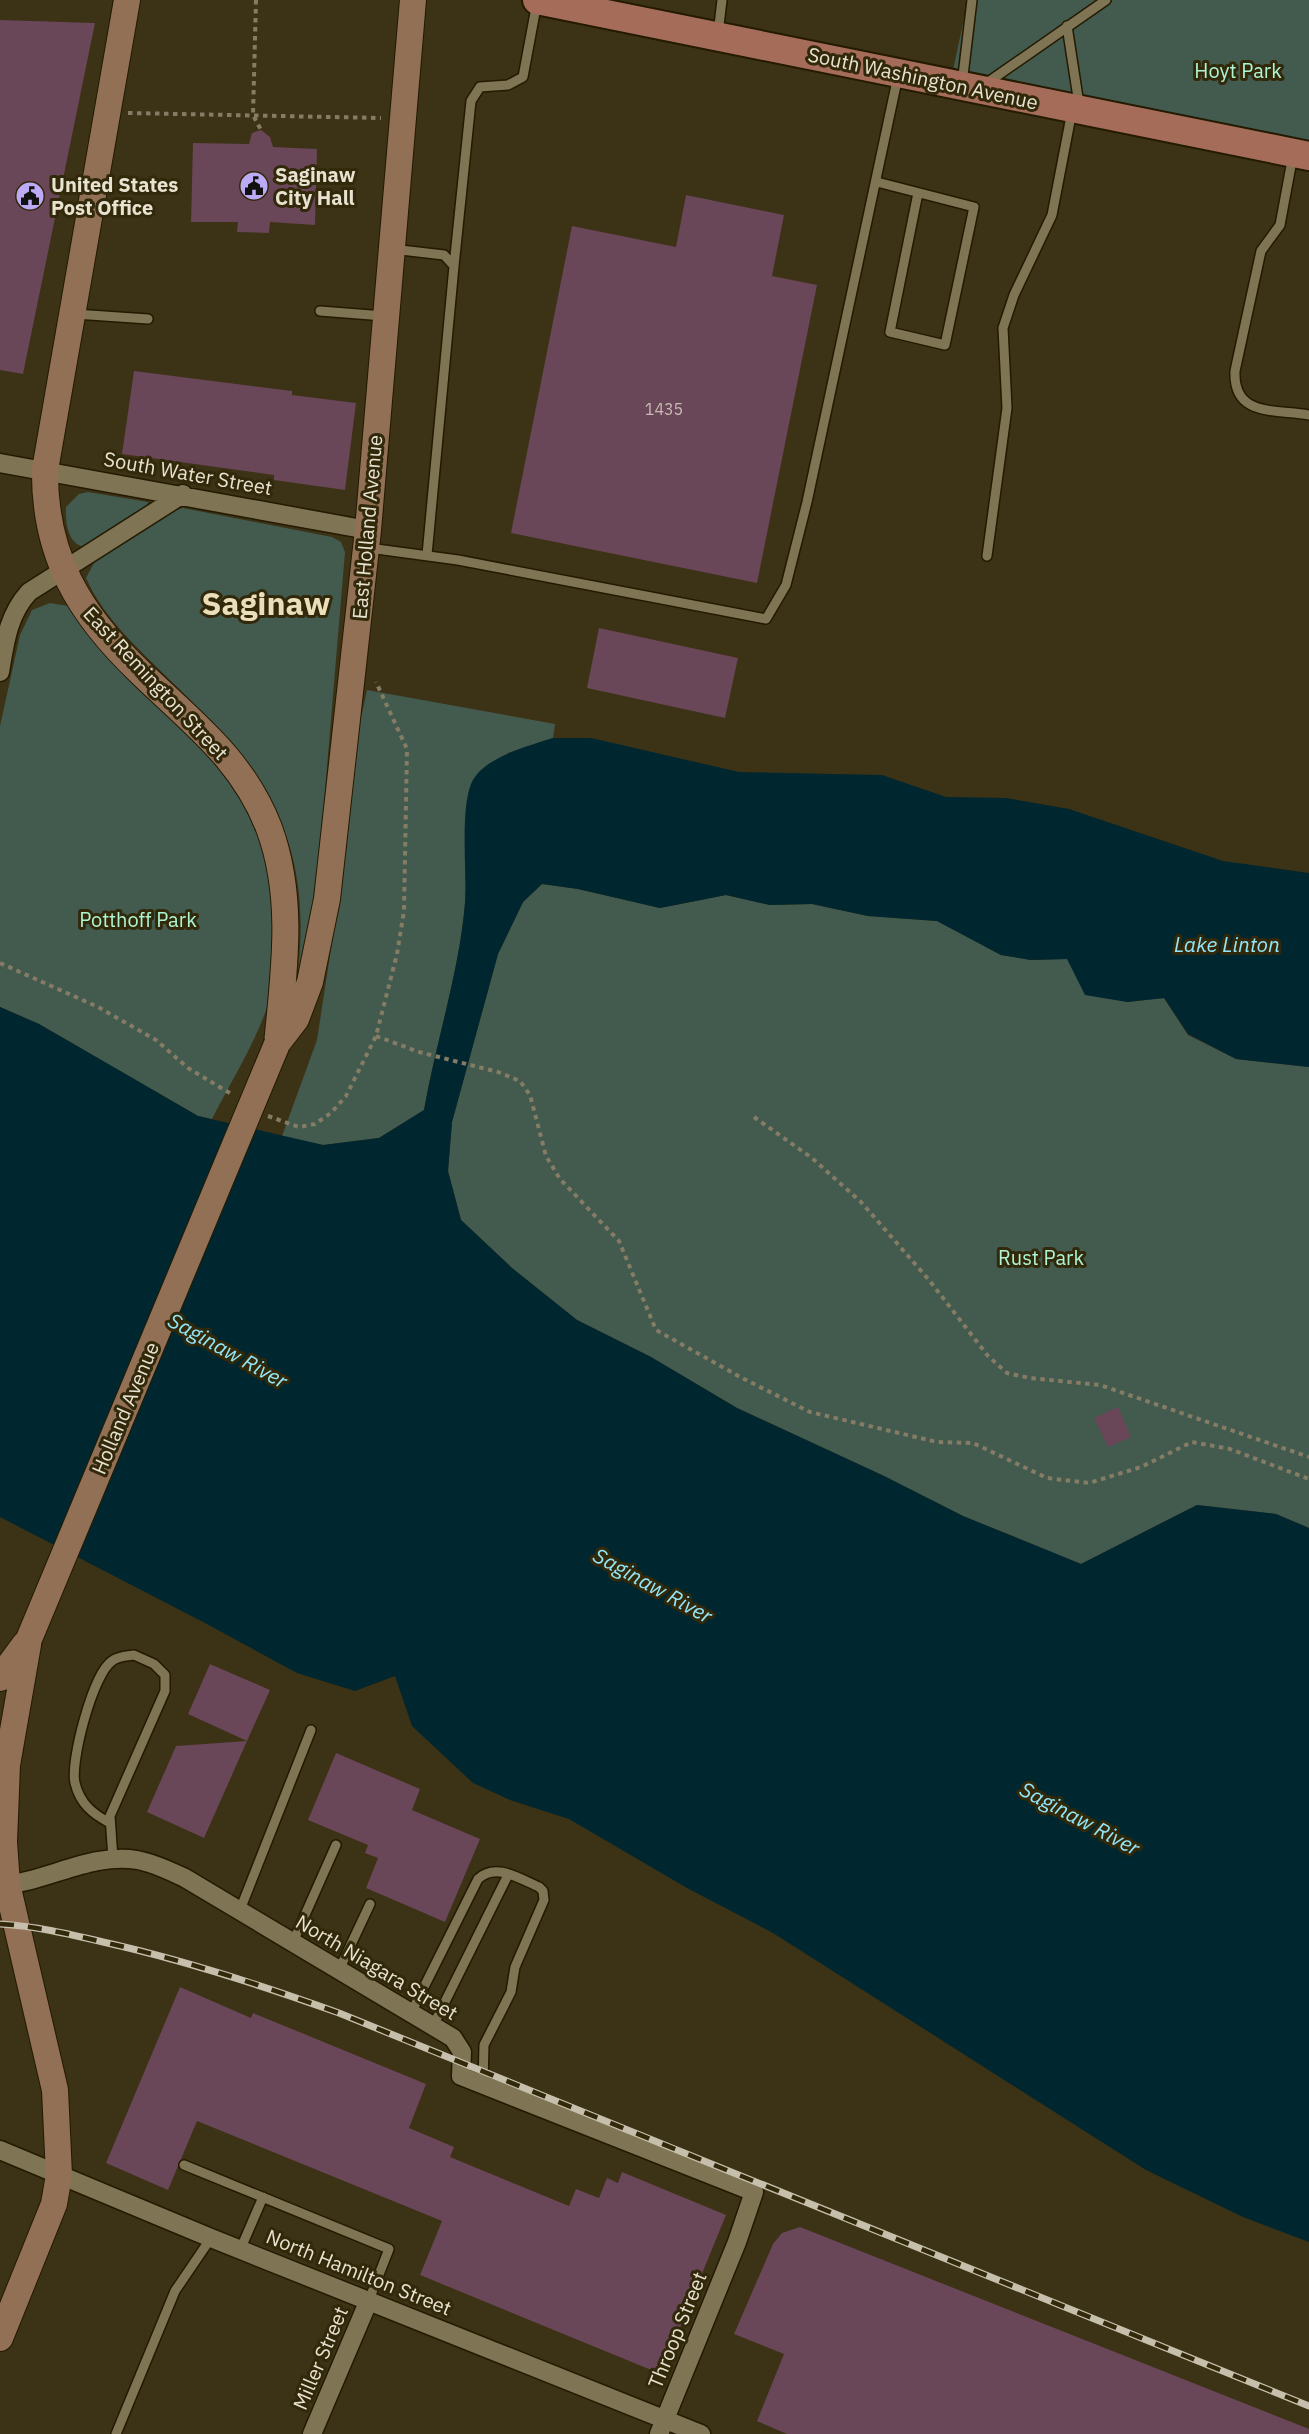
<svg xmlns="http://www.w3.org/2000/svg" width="1309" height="2434" viewBox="0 0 1309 2434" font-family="'IBM Plex Sans',sans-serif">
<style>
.green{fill:#435a4f}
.water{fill:#00272f}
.building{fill:#694658}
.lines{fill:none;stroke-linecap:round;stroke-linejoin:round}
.service-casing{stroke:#231a00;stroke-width:12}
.minor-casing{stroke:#231a00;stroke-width:21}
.secondary-casing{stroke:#231a00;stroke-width:28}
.primary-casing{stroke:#231a00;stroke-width:32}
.path{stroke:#847c64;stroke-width:4;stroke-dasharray:4.5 4.5;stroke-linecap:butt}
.service{stroke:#7f7454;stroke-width:9}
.minor{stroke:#7f7454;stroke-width:18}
.secondary{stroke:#927056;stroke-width:26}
.primary{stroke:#a56c59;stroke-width:28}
.rail-casing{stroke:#c6bfac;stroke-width:7}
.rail{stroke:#32280a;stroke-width:4.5;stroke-dasharray:14;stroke-linecap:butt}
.secondary-bridge-casing{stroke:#231a00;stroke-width:28;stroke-linecap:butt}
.secondary-bridge{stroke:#927056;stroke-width:26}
.labels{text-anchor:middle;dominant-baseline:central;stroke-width:6;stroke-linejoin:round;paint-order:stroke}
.number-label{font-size:16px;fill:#c8bbb3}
.park-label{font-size:20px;fill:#acf4d3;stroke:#32280a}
.street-label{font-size:20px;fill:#e8e2d1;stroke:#32280a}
.poi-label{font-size:20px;font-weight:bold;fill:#e8e2d1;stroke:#32280a;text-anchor:start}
.water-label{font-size:21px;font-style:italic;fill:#92e6f8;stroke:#32280a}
.town-label{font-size:32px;font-weight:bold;fill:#eadebb;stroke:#32280a}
</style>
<rect width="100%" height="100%" fill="#3c3215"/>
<path class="green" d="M968,0h341v156l-359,-72z
M88,492l60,10 -1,4 -63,41c-16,-3 -19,-25 -18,-40l13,-13z
M183,508l149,29 9,5 4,10 -28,335 -17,95 -3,-2c18,-140 -31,-207 -127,-300 -32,-32 -65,-60 -84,-102l8,-15 75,-51z
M50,603l19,3 144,153c47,61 63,109 61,186 0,14 1,28 -1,41 -9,44 -41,93 -61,133l-14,-3 -159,-92 -39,-17v-281l20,-91 12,-25z
M367,690l188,34 -2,14 -45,15 -36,30c-7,40 -4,79 -7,120 -6,71 -29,138 -41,207l-45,28 -56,7 -41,-9 35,-96 29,-189 8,-101z
M542,884l36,5 82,19 66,-13 44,10 42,-1 56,12 69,5 64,34 30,5 36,-1 60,43 37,-4 24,37 48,24 73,8v461l-33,-14 -79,-9 -116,59 -118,-48 -79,-40 -147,-68 -86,-51 -74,-37 -65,-52 -51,-48 -13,-49 4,-49 46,-168 25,-52z"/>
<path class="water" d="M553,738h38l148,34 143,3 64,22 60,1 63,11 154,52 86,12v194l-73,-8 -48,-25 -24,-36 -37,4 -42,-7 -18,-36 -36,1 -30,-5 -64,-34 -69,-5 -56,-12 -42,1 -44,-10 -66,13 -82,-19 -36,-5 -19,18 -25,52 -46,168 -4,49 13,49 51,48 65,52 74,37 86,51 147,68 79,40 118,48 116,-59 79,9 33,14v714l-66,-25 -97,-47 -373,-237 -86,-45 -118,-69 -59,-19 -37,-17 -61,-57 -17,-50 -40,15 -58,-18 -92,-50 -205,-106v-510l39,17 159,92 125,29 56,-7 45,-28c12,-69 35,-136 41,-207 2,-31 -5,-91 6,-119 11,-27 58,-38 82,-46z"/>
<path class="building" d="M0,20l95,3 -72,351 -23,-4z
M261,130l9,7 3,10 44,2 -2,76 -45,-3 -1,11 -32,-1 1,-10h-47l2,-79 56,1 3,-11z
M686,195l98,20 -12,61 45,9 -60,298 -246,-50 61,-307 104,21z
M134,371l158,20v4l64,8 -11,87 -71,-10v-5l-152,-21z
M599,628l139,30 -13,60 -138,-30z
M1118,1407l13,30 -23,10 -14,-29z
M210,1664l60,26 -23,51 -59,-27z
M247,1741l-43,97 -57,-26 29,-66z
M336,1753l84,36 -8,21 68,29 -35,83 -79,-34 12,-30 -13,-5 3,-8 -60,-25z
M180,1987l71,31 2,-5 173,71 -17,44 45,19 -4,10 119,49 7,-17 23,9 8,-20 11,5 4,-11 104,43 -65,159 -241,-99 22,-54 -245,-100 -29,69 -62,-27z
M800,2227l509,202v5h-522l-30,-13 27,-67 -50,-20 39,-90 9,-11z"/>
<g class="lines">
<g class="service-casing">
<path id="service" d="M1067,26l12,78
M718,34l4,-34
M962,84l10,-84
M984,85l122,-85
M1293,155l-13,70 -19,26 -26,120c-2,46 40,38 74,44
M877,182l97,25 -29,138 -55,-13 28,-139
M392,249l52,6 10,11 -27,289
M454,266l17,-165 9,-14 28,-2 15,-8 14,-75
M320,311l64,5
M75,314l73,5
M369,548l89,12 308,59 20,-34 21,-83 91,-426
M987,556l20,-148 -4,-80 11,-33 38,-80 20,-104
M110,1823c-17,-9 -30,-19 -35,-40 -5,-22 18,-109 37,-122 6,-5 15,-5 22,-6l20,9 11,11v16l-55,125 3,43
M240,1910l71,-180
M293,1942l43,-97
M339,1970l31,-66
M411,2013l67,-134c18,-17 42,0 61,8l4,4 1,9 -29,67 -4,25 -27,53 -1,39
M433,2026l75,-151
M184,2165l205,84 -20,51
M241,2248l22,-51
M116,2434l59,-143 36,-53"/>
</g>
<g class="minor-casing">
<path id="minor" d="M0,463l368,67
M0,672c5,-30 8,-57 29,-80l154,-98
M0,1885c45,-2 91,-33 137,-25 17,3 33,11 48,18l268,160 9,14 -1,24 293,116 -17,50 -78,192
M0,2150l211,88 490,196
M312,2434l57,-134"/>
</g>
<g class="secondary-casing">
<path id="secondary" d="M127,0l-82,470c-1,85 34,144 95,202 51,50 102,86 129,156 26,70 15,144 8,216
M279,1041l17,-22 14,-37 17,-83 41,-369 45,-530
M0,1678l25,-34
M0,2338l54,-134 5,-29 -4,-85 -48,-206 -3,-42 3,-77 22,-126"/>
</g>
<g class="primary-casing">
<path id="primary" d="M537,0l772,156"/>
</g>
<path class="path" d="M256,0l-3,115 8,15
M128,113l253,5
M0,963l98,44 58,33 32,28 45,27
M376,1036l43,16 79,20 22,9 10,14 16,61 14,23 59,62 37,89 86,48 68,34 127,30 36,1 74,35 42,5 52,-16 51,-25 38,7 79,30
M268,1116l31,11 16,-3 16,-11 15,-17 30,-60 21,-82 7,-43 3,-162 -31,-67
M754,1117l58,41 49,44 68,78 59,76 19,17 23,5 70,7 209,72"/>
<use href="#service" class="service"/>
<use href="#minor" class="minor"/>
<use href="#secondary" class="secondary"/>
<use href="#primary" class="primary"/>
<g class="rail-casing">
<path id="rail" d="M0,1924c35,2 69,10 103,18 81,18 158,43 236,71l970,393"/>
</g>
<use href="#rail" class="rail"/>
<g class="secondary-bridge-casing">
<path id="secondary-bridge" d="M29,1639l248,-595"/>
</g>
<use href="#secondary-bridge" class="secondary-bridge"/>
</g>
<defs>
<g id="civic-disc" transform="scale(1.5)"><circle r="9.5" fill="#bcaaf6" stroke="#32280a"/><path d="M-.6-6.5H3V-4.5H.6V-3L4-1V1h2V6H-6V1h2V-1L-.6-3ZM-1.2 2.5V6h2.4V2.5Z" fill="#111"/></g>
</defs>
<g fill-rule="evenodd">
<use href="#civic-disc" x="254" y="186"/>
<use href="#civic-disc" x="30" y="196"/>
</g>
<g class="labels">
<g class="number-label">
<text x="664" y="409">1435</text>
</g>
<g class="park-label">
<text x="1238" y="70">Hoyt Park</text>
<text x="138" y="919">Potthoff Park</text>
<text x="1041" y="1257">Rust Park</text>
</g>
<g class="street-label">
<text transform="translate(923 78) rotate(12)">South Washington Avenue</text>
<text transform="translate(188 473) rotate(10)">South Water Street</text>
<text transform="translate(367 527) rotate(-85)">East Holland Avenue</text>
<text transform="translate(156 683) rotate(47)">East Remington Street</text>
<text transform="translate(125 1408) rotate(-67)">Holland Avenue</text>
<text transform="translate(377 1967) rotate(31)">North Niagara Street</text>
<text transform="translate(359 2272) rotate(22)">North Hamilton Street</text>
<text transform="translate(677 2330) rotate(-68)">Throop Street</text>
<text transform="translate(320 2358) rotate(-67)">Miller Street</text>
</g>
<g class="poi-label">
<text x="275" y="174">Saginaw<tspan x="275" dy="23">City Hall</tspan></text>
<text x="51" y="184">United States<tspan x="51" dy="23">Post Office</tspan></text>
</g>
<g class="water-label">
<text x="1227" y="944">Lake Linton</text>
<text transform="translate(228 1350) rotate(29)">Saginaw River</text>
<text transform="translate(653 1585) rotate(29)">Saginaw River</text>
<text transform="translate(1080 1818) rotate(28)">Saginaw River</text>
</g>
<g class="town-label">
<text x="266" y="603">Saginaw</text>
</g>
</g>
</svg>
